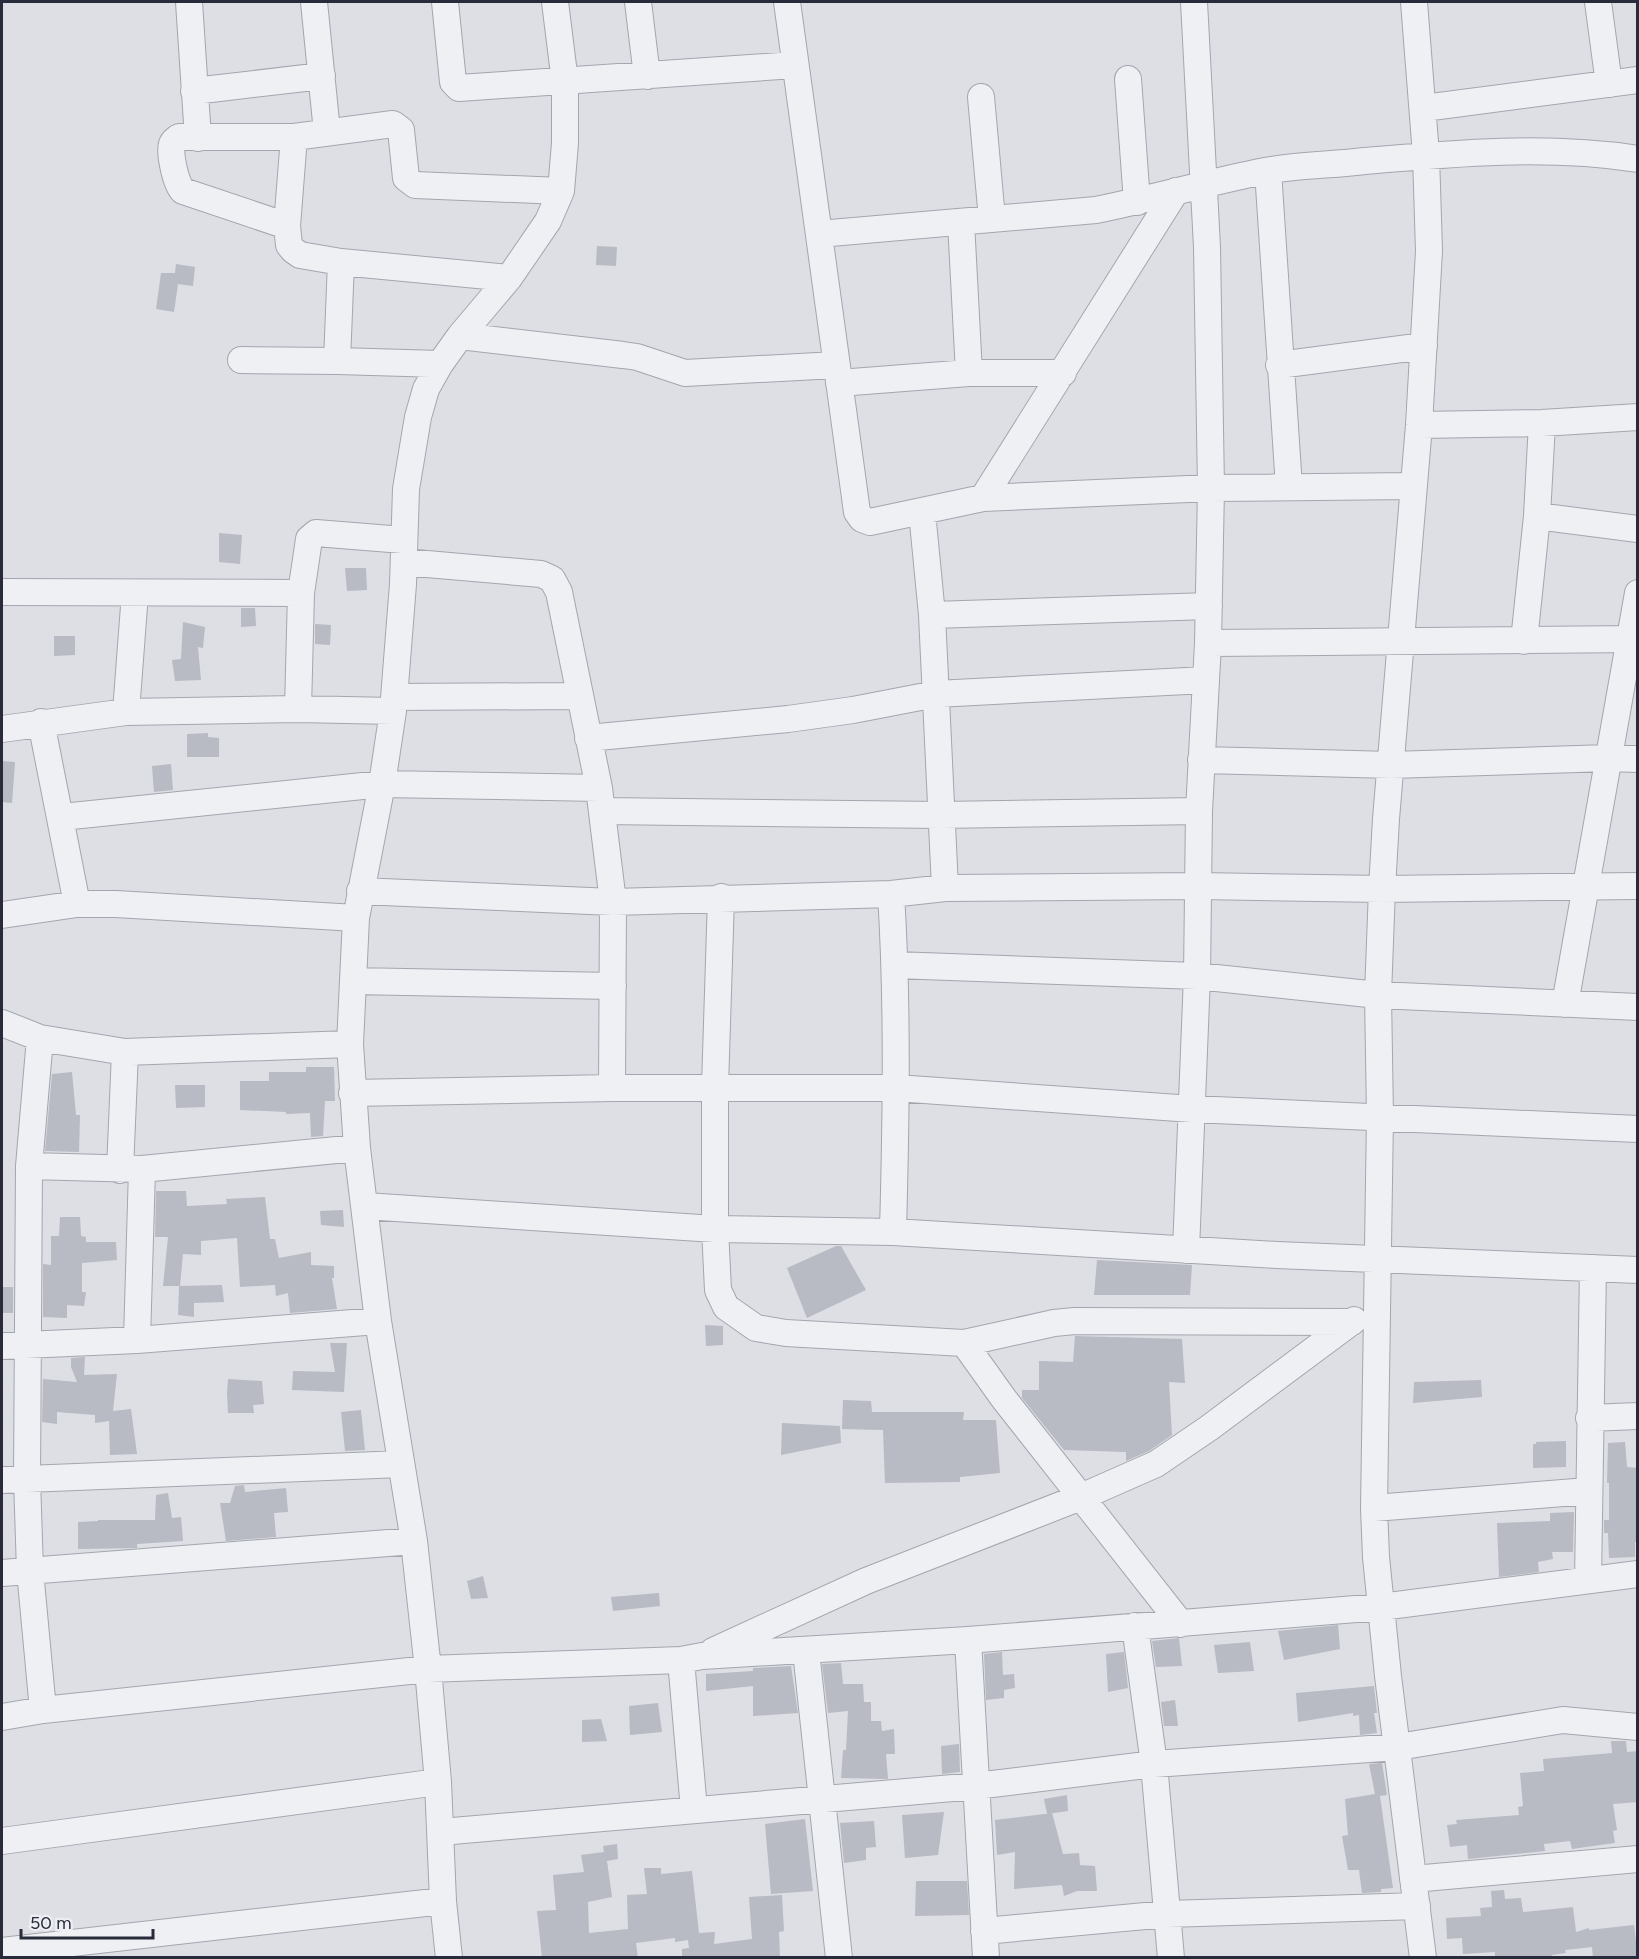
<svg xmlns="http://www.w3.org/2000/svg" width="1639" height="1959" viewBox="0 0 1639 1959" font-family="Figtree,sans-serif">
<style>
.building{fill:#b8bac4}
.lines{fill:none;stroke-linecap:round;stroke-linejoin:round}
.minor-casing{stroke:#a3a6ae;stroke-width:28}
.minor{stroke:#eff0f4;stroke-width:26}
</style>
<rect width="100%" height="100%" fill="#dddfe5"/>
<path class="building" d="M597,246l20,1 -1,19 -20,-1z
M176,264l19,3 -2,19 -15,-2 -4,28 -18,-3 5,-36h14z
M219,533l23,2 -2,29 -21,-2z
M345,568h21l1,22 -20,1z
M241,608h14l1,18 -15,1z
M183,622l22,5 -2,21 -5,-1 3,33 -26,1 -3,-21 9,-1z
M315,624l16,1 -1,20 -15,-1z
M54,636h21v19l-21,1z
M208,733v4l11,1v19h-32v-23z
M2,761l13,1 -3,41 -10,-1z
M171,764l2,26 -19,2 -2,-26z
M306,1067h28l1,34h-10l-2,35 -12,1 -1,-24 -24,1v-2l-46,-2v-29h29v-9h37z
M72,1072l4,43h4l-1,37 -34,-1 7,-77z
M175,1085h30v22l-29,1z
M156,1191h30l1,15 40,-2 -1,-5 39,-2 5,42h5l4,19 32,-6v13l23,1v12h-2l5,31 -47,4 -2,-20 -12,3 -1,-11 -35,2 -3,-49 -36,3v14l-18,-1 -3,32h-17l5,-49h-13z
M343,1210l1,17 -23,-2 -1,-14z
M60,1217h20l1,19 5,1v5h30l1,18 -35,3v29h4l-2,14 -17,-1v13l-24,-1v-53l8,1v-29h8z
M836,1246h5l25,44 -59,28 -20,-50z
M1097,1260l95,5 -2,30h-96z
M222,1285l2,17 -30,1v14l-16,-2 1,-29z
M2,1287h11v26h-11z
M705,1325l18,1v19l-17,1z
M1075,1336l107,3 3,44 -16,-1 3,53 -23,16 -23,10v-9l-62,-2 -42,-52v-8h17v-29l34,1z
M330,1343h17l-3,49 -52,-2 1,-19 42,1z
M85,1357l-1,18 33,-1 -4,37 18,-2 6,45 -27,1 -1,-34 -14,2v-8l-38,-3v12l-15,-2 1,-43 34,3 -6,-15v-9z
M228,1379l34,2 2,23 -11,1 1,8h-26l-1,-20z
M1481,1380l1,17 -69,6 1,-21z
M843,1400l28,1 1,11h92l-1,8h33l4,53 -40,4v5l-75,1 -2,-53 -41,-1z
M361,1410l4,40 -20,1 -4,-39z
M782,1423l58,3 1,17 -60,12z
M1566,1441v26l-33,1v-24h3v-2z
M1625,1442l2,25 11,1v74h-3v15l-26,1 -1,-25h-4v-13h5v-37h-2l1,-40z
M244,1485l1,7 41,-4 2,24 -14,1 2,24 -50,4 -6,-38h10l5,-17z
M168,1493l4,25 9,-1 2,24 -46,3v4l-59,1v-27l20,-1v-1h57l1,-25z
M1574,1512l-1,40h-21l1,7 -15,3 1,10 -40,5 -2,-54 53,-2v-8z
M483,1576l5,22 -17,1 -4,-18z
M659,1593l1,13 -47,5 -2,-14z
M1338,1625l2,24 -56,11 -6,-29z
M1179,1638l3,28 -26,1 -4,-26z
M1250,1642l4,29 -36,2 -4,-28z
M1002,1652l1,23 11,-1 1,14 -11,2v8l-18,2 -2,-46z
M1124,1652l4,36 -20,4 -2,-38z
M841,1663l2,21h20l1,18h7v19h10l1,10 12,-2 1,25h-9l2,25 -47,-1 2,-28h3l2,-39 -20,2 -6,-49z
M791,1666l7,47 -45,3v-30l-47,5v-17l47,-3v-3z
M1374,1686l3,27h-3l3,20 -17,2 -1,-20 -6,1v-3l-55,9 -2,-29z
M1175,1700l3,26h-14l-3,-24z
M658,1703l4,29 -32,3 -1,-29z
M601,1719l6,22 -25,1v-22z
M1611,1741h15l1,11 11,-1v51l-25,2 4,26 -4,1 2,12 -43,6 -2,-8 -26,3 1,7 -77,8 -1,-14 -17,2 -3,-22 10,-1 -1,-4 63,-5 -1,-8 5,-1 -3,-33 24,-2 -1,-12 69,-6z
M959,1744l1,28 -18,2 -1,-28z
M1382,1763l5,32 -7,1 13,92 -12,1v3l-19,1 -3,-23h-11l-6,-34 6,-1 -3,-36 30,-5 -6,-30z
M1067,1795l1,16 -21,3 -3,-15z
M944,1812l-6,43 -33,3 -3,-43z
M1052,1813l11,41 16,-1 1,12 15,1 2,25h-20l-13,5 -2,-11 -48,4 1,-37 -18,3 -2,-35z
M805,1819l8,72 -42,3 -6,-70z
M874,1821l2,26 -10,1v12l-22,3 -4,-40z
M617,1844l1,15 -11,2 5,36 -24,5 1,31 39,-4 -1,-34 20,-1 -3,-26h17v6l31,-3 7,62 16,-1 -1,12 38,-5 -3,-42 33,-2 2,36 -5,1 1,26h-98v-9l7,-1 -1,-8 -13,2v-4l-39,5 2,15h-96l-5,-47 19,-1 -3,-35 31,-3 -3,-17 23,-3 -1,-6z
M916,1881h51l2,34 -54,1z
M1504,1890l1,9 16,-1 2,14 50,-5 3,25 13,-4v2l45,-5 4,33h-45l-1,-11 -27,3 1,3 -14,2v3h-57v-6l-32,2 -1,-16 -15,1 -1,-21 35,-2 -1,-8 12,-1 -1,-16z"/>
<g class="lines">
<g class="minor-casing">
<path id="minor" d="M189,2l9,136
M314,2l13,130
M445,2l8,80 6,6 336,-23
M638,2l9,74
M787,2l70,510 5,7 8,3 113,-24 228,-10 202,-2
M1414,2l12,153 3,96 -10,174 -33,394 -4,70 -4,106 2,121 -6,392 2,49 12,119 35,282
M1598,2l11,82
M1128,79l9,123
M194,91l128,-15
M981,97l11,122
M1424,108l214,-28
M294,137l-7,89 2,19 4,5 7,5 41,7 168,16
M1268,171l21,316
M287,226l-104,-35c-7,-6 -14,-38 -11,-47 2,-4 3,-4 7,-7h115l99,-13 8,6 5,48 9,7 146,6
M819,234l277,-24c56,-11 112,-28 169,-39 32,-6 67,-6 100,-10 91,-8 182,-16 273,-2
M460,336l163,19 14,2 48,16 151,-8
M241,360l96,1 103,3
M337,361l4,-99
M1279,365l145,-19
M969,373h94
M839,383l130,-10 -8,-151
M1419,425l123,-2 96,-6
M983,498l193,-307
M922,512l10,103 13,273
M1537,516l101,13
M404,562l137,12 11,5 7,13 40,196 14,114 -1,186
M2,592l299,1
M932,615l277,-9
M1524,641l13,-125 5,-93
M1208,643l430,-4
M394,697l185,-1
M298,709l3,-116 8,-54 7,-6 87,7
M126,712l9,-119
M41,722l36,182
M2,729l124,-17 172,-3 95,2
M588,738l200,-19 65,-9 83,-16 270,-14
M1201,760l190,5 217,-7 30,1
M603,811l338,4 258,-4
M62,817l320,-33 217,4
M360,891l253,11 278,-8 54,-6 254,-2 183,3 256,-3
M891,894c7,112 5,225 2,338
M721,897l-6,190v142l3,61 8,17 30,21 30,5 178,10 90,-20 21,-2 277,1
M2,915l75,-11h39l240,14
M895,965l302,11 181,19 260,12
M353,981l260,5
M1565,1004l73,-411
M2,1023l38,15 85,14 225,-8
M40,1038l-11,128 -2,313 3,92 13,139
M352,1093l260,-5h284l296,21 446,20
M29,1166l113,3 215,-21
M120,1170l5,-118
M365,1206l350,23 178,3 384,23 361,15
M1186,1250l11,-274 2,-165 9,-168 3,-155 -4,-241 -13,-245
M137,1340l5,-171
M964,1343l40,56 177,225
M2,1346l135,-6 241,-19
M1589,1418l49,-2
M2,1480l399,-16
M1374,1508l214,-17
M2,1573l412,-32
M1588,1580l5,-312
M1135,1626l19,138 17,194
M968,1640l18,318
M713,1651l153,-70 215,-84 75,-33 53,-36 145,-108
M806,1651l33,307
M681,1660l13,150
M2,1717l41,-7 385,-41 253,-9 21,-4 266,-16 413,-33 257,-33
M441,1832l535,-46 178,-22 244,-17 165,-27 75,7
M2,1841l436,-59
M1413,1879l225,-20
M984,1931l183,-17 250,-8
M2,1951l441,-50
M449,1958l-6,-57 -5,-119 -10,-113 -14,-128 -36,-220 -21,-173 -7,-104 6,-126 26,-134 11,-73 10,-127 3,-95 12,-72 8,-28 14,-25 20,-28 49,-58 39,-57 13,-30 4,-48v-61l-10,-80"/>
</g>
<use href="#minor" class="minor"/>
</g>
<rect width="1639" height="1959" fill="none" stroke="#282c3a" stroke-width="6"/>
<path d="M21 1929v9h132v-9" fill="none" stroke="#282c3a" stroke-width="3"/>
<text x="30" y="1929" font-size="18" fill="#282c3a" stroke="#eceef3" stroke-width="4.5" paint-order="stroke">50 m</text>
</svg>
